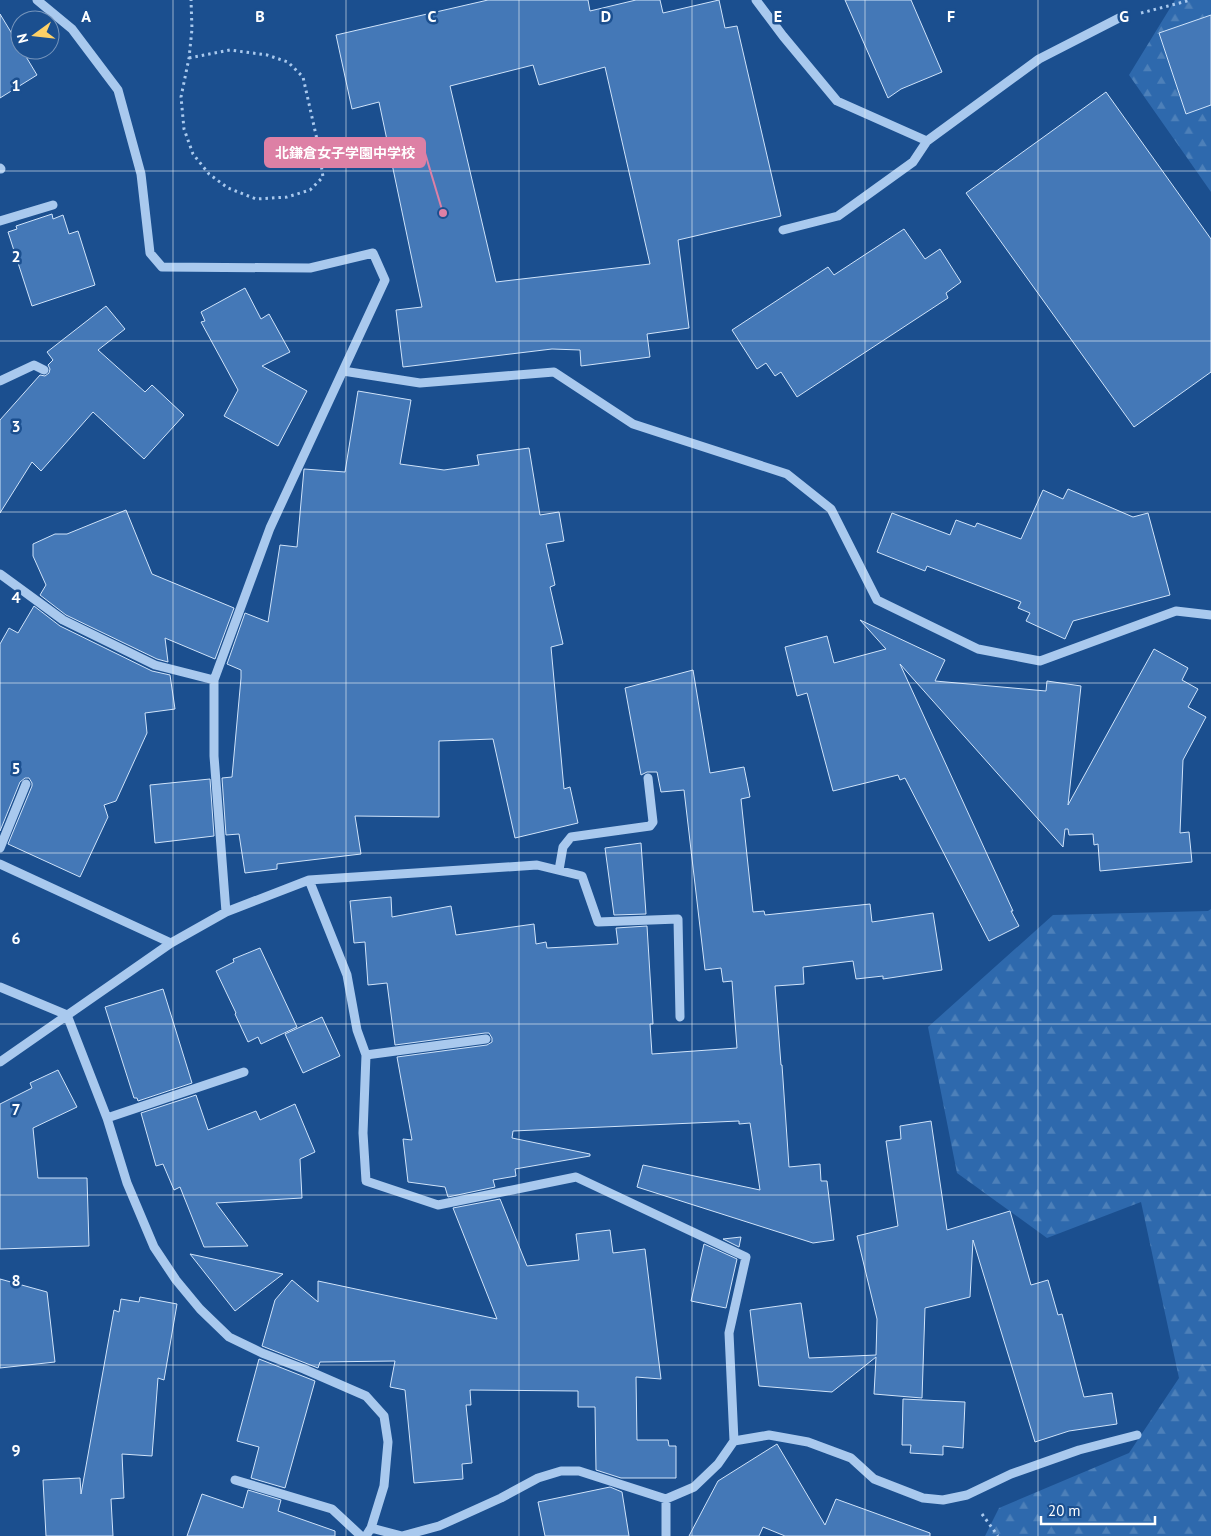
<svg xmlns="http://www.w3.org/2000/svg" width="1211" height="1536" viewBox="0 0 1211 1536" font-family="'PT Sans','Noto Sans JP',sans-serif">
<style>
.forest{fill:url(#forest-firs)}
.building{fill:#4478b7;stroke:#cfe3fa;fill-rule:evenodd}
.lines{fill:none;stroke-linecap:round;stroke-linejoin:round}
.path{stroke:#a9c9ee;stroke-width:3;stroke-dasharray:2.5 4;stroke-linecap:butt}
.minor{stroke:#a9c9ee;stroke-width:9}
.grid{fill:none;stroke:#fff;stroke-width:1;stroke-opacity:0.55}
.grid-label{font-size:16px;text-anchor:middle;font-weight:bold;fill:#fff;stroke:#1b4f8f;stroke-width:5;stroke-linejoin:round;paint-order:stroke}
.leader{fill:none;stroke:#dd80a5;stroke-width:2}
.callout-dot{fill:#dd80a5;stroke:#1b4f8f;stroke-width:2}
.callout{fill:#dd80a5;stroke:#dd80a5;stroke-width:2}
.callout-label{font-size:14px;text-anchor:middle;font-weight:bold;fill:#fff}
</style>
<defs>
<pattern id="forest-firs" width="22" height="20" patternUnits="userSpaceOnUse" patternTransform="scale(1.25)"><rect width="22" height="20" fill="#2e69ad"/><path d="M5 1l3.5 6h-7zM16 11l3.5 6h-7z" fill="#4d80b9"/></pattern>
</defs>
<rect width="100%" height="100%" fill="#1b4f8f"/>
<path class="forest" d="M1175,0h36v192l-82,-117z
M1211,909v627h-226l14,-28 130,-55 50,-75 -38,-176 -94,36 -90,-65 -29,-146 125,-112 155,-4z"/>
<path class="building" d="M488,0h100l2,11 46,-11h24l3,13 56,-13 6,28 12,-2 44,190 -103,24 11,88 -42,6 3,23 -69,9 -1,-16 -28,-1 -149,18 -7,-57 26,-3 -43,-205 -27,7 -16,-74zM533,65l6,20 66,-18 45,197 -154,18 -46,-196z
M845,0h66l31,72 -41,17 -13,9z
M0,14l20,33v3h2l15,25 -37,23z
M1211,15v90l-25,9 -27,-81z
M1106,92l105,147v133l-77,55 -168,-234z
M52,214l1,5 10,-4 6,19 9,-3 17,54 -63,21 -24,-74 9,-3 -1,-3z
M904,229l21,30 15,-10 21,33 -15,11 2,5 -151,99 -16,-25 -6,4 -9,-13 -9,6 -25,-39 96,-63 6,8z
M245,288l16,31 8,-5 21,38 -28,14 45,25 -29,55 -54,-30 14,-26 -37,-68 4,-1 -4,-9z
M106,306l19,23 -27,21 47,42 7,-7 32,30 -40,44 -51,-47 -52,59 -9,-9 -32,51v-93l40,-45 5,1 4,-3 1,-4 -2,-4 5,-5 -6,-8z
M358,391l53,9 -11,64 44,6 35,-5 -2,-10 52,-7 11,67 19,-3 5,29 -18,3 9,41 -5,2 13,57 -12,3 13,142 6,-2 8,36 -63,15 -22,-99 -54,2v76l-84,-1 6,38 -84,10v5l-32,4 -6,-39 -13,1 -4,-57 10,-1 9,-99v-8l-14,-6 18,-51 23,9 12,-77 17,2 7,-78 41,3z
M1068,489l65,28 15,-4 22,82 -97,26 -8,18 -39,-18 4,-8 -12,-5 3,-6 -94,-36 -2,5 -48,-19 15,-39 58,22 6,-15 19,7 2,-4 44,16 22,-49 20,9z
M126,510l26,64 82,34 -19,51 -50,-21 3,24 -11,-3 -91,-44 -26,-20 6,-10 -13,-29v-12l22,-10h12z
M34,606l26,20 92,45 18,4 5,34 -30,4 2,20 -31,68 -12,4 4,12 -28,60 -72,-33 24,-58v-3l-3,-5h-4l-5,4 -20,49v-187l9,-16 9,5z
M860,620l85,40 -10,21 111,10 1,-10 34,5 -13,119 86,-156 34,19 -6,12 16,9 -10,18 18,10 -23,43 -3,73 9,-1 3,30 -92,9 -2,-27 -4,1 -1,-11 -24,1 -1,-6h-3l-2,18 -163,-183 113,247h-2l8,15 -30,15 -84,-163 -5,2 -2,-5 -65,16 -26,-98 -10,3 -12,-49 42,-11 7,27 52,-14z
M693,670l17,103 34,-6 6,30 -9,2 12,113 11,-1 1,4 105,-11 2,18 61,-9 9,57 -59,9v-3l-27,3 -3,-18 -50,6 1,17 -29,2 6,79h1l7,102 31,-3 1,17h6l7,59 -21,3 -176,-56 6,-22 117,25 -10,-67 -11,1v-3l-226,10 -1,7 78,16v2l-75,13 1,7 -23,4 2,7 -47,10 -3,-10 -37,-5 -5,-43 9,1 -15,-83 90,-12 5,-3v-4l-3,-5h-4l-90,12 -8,-62 -19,2 -3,-43 -11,1 -4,-42 41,-4 1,20 59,-11 5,29 78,-11 2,20 10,-2 1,6 71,-4 -2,-16 31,-2 6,98h-3l2,30 85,-6 -5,-67 -9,1 -2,-14 -16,2 -21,-180 -23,2 -4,-20h-10l-6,3 -16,-87z
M210,779l4,57 -59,7 -5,-58z
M641,843l5,71 -32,1 -9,-67z
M260,948l37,79 -36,17 -3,-7 -10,5 -13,-28 1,-1 -20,-42 18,-9 -1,-3z
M163,989l29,94 -54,18 -1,-3h-3l-29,-91z
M322,1017l18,39 -37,17 -18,-39z
M58,1070l19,37 -44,21 5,50h49l2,68 -89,3v-145l32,-16 -2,-5z
M196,1095l12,35 48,-19 4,9 35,-16 20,48 -15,7 2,39 -86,5 32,43 -44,1 -24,-60 -6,3 -11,-26 -7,2 -15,-53z
M931,1121l16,109 63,-19 21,74 17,-5 10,35 4,-1 22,83 28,-4 5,31 -48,7 -34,11 -62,-202 -3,57 -45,11 -3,90 -48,-4 2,-37 -44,35 -73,-6 -9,-76 51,-7 8,55 67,-3 1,-36 -20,-83 41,-10 -12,-85 15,-2 -1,-13z
M500,1199l27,67 52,-6 -3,-26 34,-4 3,23 32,-4 16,130 -25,-2 1,63h31l1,6h7v32h-55l-25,-8 -1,-63h-17v-16l-108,-1 1,15h-5l6,58 -10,1 1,15 -49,4 -9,-93 -15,-3 5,-26 -75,1 -2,6 -56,-22 13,-46 17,-20 26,22v-21l179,38 -44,-111z
M741,1237l-2,10 -16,-8z
M704,1244l33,15 -11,49 -35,-7z
M190,1254l93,20 -48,37z
M0,1279l47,13 8,70 -55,6z
M140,1297l37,7 -13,76 -6,-2 -6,78 -30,-2 2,44 -13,1 2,37h-67l-3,-56 37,-2 1,16 33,-184 5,2 2,-13 18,3z
M259,1359l56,22 -30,107 -34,-10 8,-31 -22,-6z
M903,1399l62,3 -2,46 -20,-2v9l-33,-2 1,-8h-9z
M777,1444l48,81 11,-26 94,34v3h-145l-22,-9 -4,9h-70l29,-55z
M610,1487l12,5 7,44h-84l-7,-34z
M248,1490l33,10 -3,11 57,20v5h-148l15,-42 41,14z"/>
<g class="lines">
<path class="path" d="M1141,13l50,-13
M189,58l41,-8 37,5 21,7 15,15 15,67 5,33 -13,13 -23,7 -31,2 -28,-11 -19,-14 -16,-20 -9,-25 -3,-32 8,-39 3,-29 -1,-29
M982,1514l16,22"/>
<path class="minor" d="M37,0l35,29 46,61 23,84 9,79 12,14 148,1 63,-15 12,27 -115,248 -56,152v76l12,156
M756,0l27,36 54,65 90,40 112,-82 80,-41
M0,168l1,1
M0,221l53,-16
M783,230l55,-14 75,-54 14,-21
M343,371l77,12 134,-11 79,52 154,50 44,35 46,91 101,49 62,12 136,-50 35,4
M0,381l34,-16 10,5
M0,574l63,46 92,45 59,15
M0,848l26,-64
M0,864l171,79
M559,870l4,-23 8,-10 79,-11 3,-4 -5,-44
M309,880l38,95 10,55 9,25 -3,78 3,48 72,24 138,-28 170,80 -17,76 5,108
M0,987l67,28 40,103 20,65 27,64 22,33 24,29 29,28 33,16 42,16 62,27 18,20 4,26 -4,44 -13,42 -5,8
M366,1055l120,-16
M0,1062l171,-119 55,-31 83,-32 228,-15 45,11 16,46 80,-3 2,98
M107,1118l137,-46
M235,1480l97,29 29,27
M666,1499v37
M371,1528l31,8 37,-10 62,-28 37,-20 23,-7h18l87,28 28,-12 24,-23 16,-23 35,-6 39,7 43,16 23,21 49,19 20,2 24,-5 44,-21 68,-24 58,-15"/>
</g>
<path class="grid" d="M173,0v1536M346,0v1536M519,0v1536M692,0v1536M865,0v1536M1038,0v1536M0,171h1211M0,341h1211M0,512h1211M0,683h1211M0,853h1211M0,1024h1211M0,1195h1211M0,1365h1211"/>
<g class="grid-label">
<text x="86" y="22">A</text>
<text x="260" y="22">B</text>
<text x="432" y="22">C</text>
<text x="606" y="22">D</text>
<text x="778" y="22">E</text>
<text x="951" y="22">F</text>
<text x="1124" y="22">G</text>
<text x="16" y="91">1</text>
<text x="16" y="262">2</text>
<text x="16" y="432">3</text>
<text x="16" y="603">4</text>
<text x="16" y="774">5</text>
<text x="16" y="944">6</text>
<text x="16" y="1115">7</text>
<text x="16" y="1286">8</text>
<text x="16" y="1456">9</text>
</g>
<path class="leader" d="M443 213L425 153"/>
<circle class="callout-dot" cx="443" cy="213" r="5"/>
<rect class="callout" x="265" y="138" width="160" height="29" rx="5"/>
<g class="callout-label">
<text x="345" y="158">北鎌倉女子学園中学校</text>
</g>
<g transform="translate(35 35) rotate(255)"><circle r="24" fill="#1b4f8f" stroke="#7695bc"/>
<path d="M0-4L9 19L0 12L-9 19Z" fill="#ffd166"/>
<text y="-8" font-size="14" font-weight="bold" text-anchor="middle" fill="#ffffff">N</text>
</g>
<path d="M1041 1516v8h114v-8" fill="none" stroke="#ffffff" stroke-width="2.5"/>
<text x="1048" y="1516" font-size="15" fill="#ffffff" stroke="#1b4f8f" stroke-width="4" paint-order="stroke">20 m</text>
</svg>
